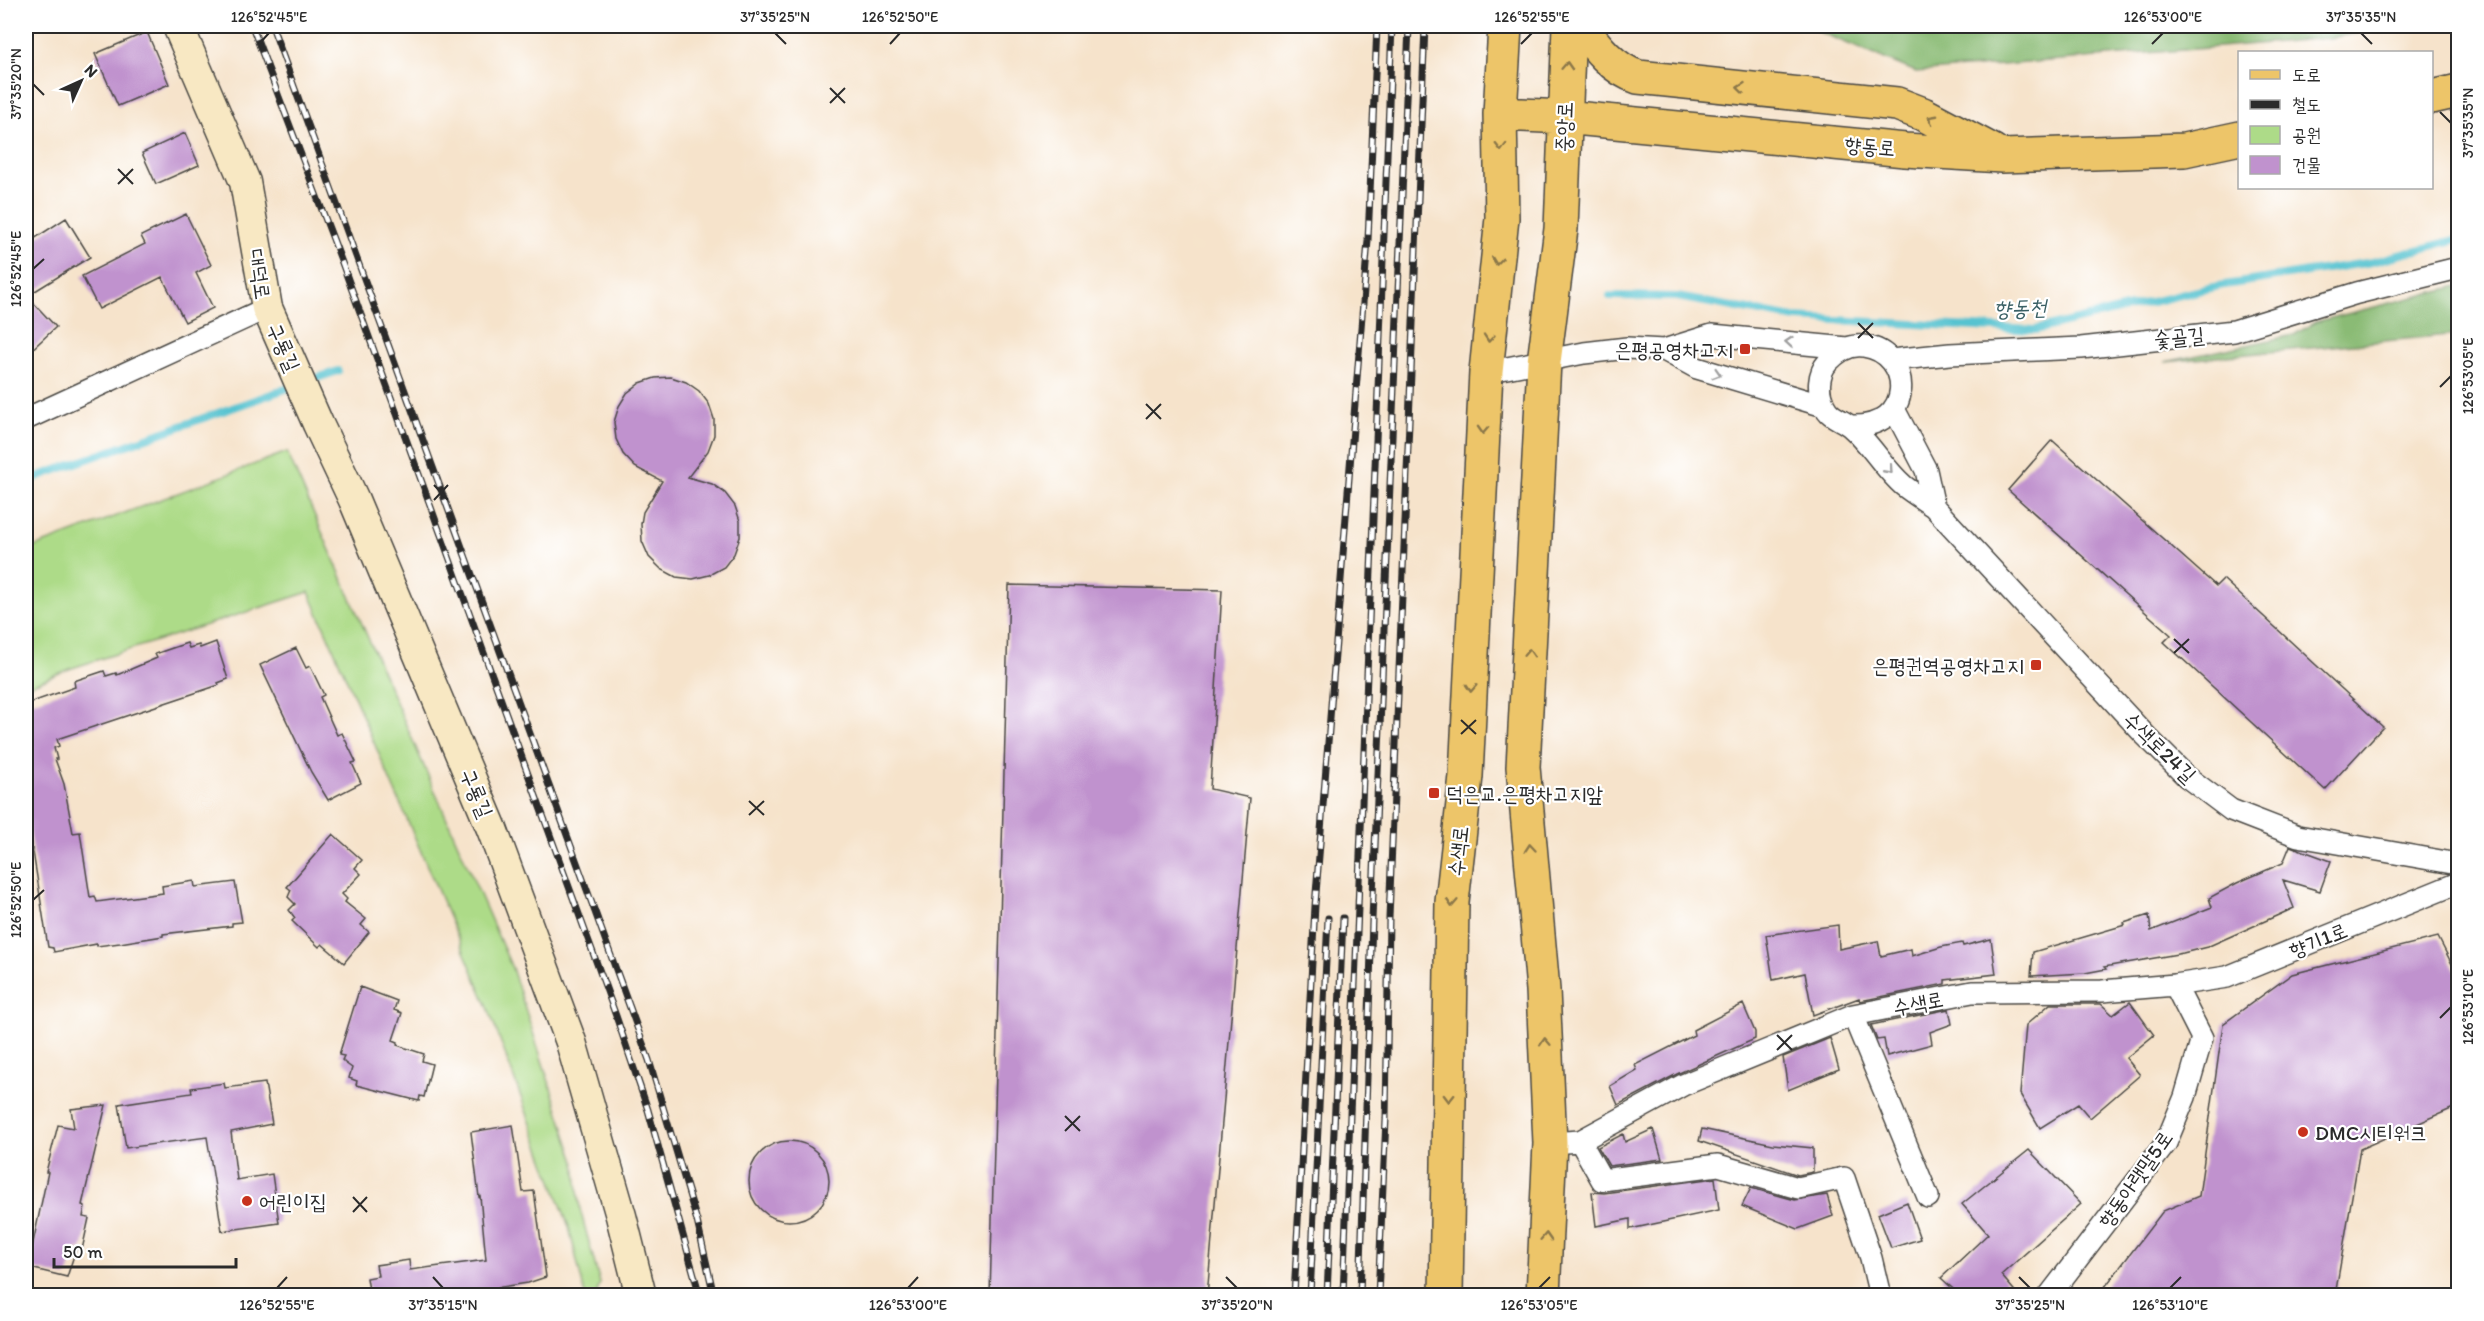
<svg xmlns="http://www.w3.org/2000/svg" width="2484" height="1321" viewBox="0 0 2484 1321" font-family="Itim,'Poor Story',sans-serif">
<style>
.green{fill:#addb88;stroke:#6c835a;stroke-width:1.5}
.forest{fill:#8abb74;stroke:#5a7350;stroke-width:1.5}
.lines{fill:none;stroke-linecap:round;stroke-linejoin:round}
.stream{stroke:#57c3d0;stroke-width:8}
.building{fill:#c092ce}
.street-casing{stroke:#494743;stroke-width:24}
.secondary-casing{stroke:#494743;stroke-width:33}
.primary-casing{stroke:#494743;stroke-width:36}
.street{stroke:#fff;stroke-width:21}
.secondary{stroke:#f8e8c3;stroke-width:30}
.primary{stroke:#edc569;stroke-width:33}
.rail-casing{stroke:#2b2b2b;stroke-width:7}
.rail{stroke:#fff;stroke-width:4.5;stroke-dasharray:14;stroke-linecap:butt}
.oneway{stroke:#8c784a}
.oneway2{stroke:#a0a0a0}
.ticks{fill:none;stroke:#2b2b2b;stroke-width:2}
.poi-dot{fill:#c8321e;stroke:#fff;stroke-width:2}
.labels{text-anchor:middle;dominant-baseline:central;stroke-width:4.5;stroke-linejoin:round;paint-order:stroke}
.street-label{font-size:21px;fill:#2b2b2b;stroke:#fff}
.poi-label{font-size:21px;fill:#2b2b2b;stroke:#fff;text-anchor:start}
.water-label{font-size:22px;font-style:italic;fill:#3a6065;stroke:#fff}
.neatline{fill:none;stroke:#2b2b2b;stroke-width:2}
.ticks-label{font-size:15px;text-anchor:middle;fill:#2b2b2b}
</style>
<rect width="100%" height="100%" fill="#fff"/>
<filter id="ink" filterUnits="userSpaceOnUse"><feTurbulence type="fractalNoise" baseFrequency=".0167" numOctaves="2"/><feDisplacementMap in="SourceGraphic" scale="12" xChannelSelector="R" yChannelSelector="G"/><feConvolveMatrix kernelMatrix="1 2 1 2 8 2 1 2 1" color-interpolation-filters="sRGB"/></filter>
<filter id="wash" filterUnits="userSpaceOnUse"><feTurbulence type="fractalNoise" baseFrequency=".008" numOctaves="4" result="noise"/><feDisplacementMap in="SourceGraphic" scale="24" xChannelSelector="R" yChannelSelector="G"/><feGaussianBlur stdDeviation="1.35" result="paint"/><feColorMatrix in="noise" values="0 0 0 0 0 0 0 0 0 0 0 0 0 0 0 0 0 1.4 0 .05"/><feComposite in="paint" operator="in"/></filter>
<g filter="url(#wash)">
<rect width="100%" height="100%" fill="#f6e3cb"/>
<path class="green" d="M287,452l225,516 63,194 5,47 20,74 -4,12h-11l-16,-68 -82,-222 -178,-413 -240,77 -43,18v-137z"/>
<path class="forest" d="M1805,26h594l-70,12 -413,34z
M2458,286v48l-293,28 129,-27 21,-13z"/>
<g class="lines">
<path class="stream" d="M1610,296l67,1 117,21 241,12 183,-44 154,-24 86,-23
M305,382l33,-11
M26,483l13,-7 255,-90"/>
</g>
<g id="blocks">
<path class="building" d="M147,32l22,52 -51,22 -23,-52z
M185,133l14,32 -43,19 -14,-31z
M186,214l25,51 -15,8 17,35 -28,14 -23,-45 -63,32 -17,-33 63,-32 -4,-8z
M66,218l24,39 -63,39 29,31 -30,28v-111z
M671,377l15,5 13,9 10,13 5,15v16l-6,16 -20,26 24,7 13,9 10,13 5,15v16l-6,17 -10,13 -15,8 -16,4 -17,-2 -15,-8 -12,-12 -7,-16 -1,-17 2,-12 19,-31 -27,-14 -12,-13 -7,-15 -2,-17 5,-16 8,-13 13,-10 15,-5z
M2052,440l164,146 7,-7 160,148 -58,63 -161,-148 7,-7 -163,-145z
M1009,585l213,5 -12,199 40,9 -43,498h-217z
M216,642l12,37 -10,4 1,2 -162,54 2,7 -5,2 3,11h-2l9,25 9,49 7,-1 10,65 5,-1 2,6 66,-9 -1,-7 32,-5 1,6 40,-5 7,40 -10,1v3l-69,8v2l-43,7 -23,3v-2l-43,8 -1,-4 -5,-1 -22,-140v-103l49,-17 -1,-6 30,-10 2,5 10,-3 1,2 40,-17 -2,-4 32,-11 2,5 10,-3 1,3z
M296,648l10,20 4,-2 14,29 -4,2 17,38 5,-2 14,29 -4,1 9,20 -33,17 -17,-28 -51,-107z
M333,834l29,26 -7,8 6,6 -19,20 5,5 -2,3 21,17 -5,6 8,7 -25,31 -22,-19 -3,3 -27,-26 3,-3 -6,-8 6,-6 -7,-7 3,-7 -4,-3z
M2290,846l41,15 -11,30 -37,-11 11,28 -87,39 -24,6 -79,14 2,2 -21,4 -54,3 2,-24 92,-27 -1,-2 25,-8 2,16 61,-24 -3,-9 28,-15 46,-20z
M1838,925l1,24 39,-8 3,15 30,-7 1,7 29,-9 21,-4 1,3 28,-7 5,35 -51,6v4l-85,17 -1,-3 -46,17 -8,-42 -32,7 -7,-45z
M2438,937l20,39v130l-98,43 -25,147h-237l65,-85 36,-15 24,-172 69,-50z
M360,987l37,14 -3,9 8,3 -9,27 5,2 -1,3 27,9 -2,7 10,3 -8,33 -4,-1 -1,5 -63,-16 1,-4 -8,-3 3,-10 -7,-5 -3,-3 2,-4 -5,-1z
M2130,1002l24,33 -28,23 14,17 -50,43 -12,-14 -38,24 -20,-34 6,-69 24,-21h51l12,11z
M1743,1004l12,28v7l-78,35 -59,31 -8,-19 27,-16 -2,-5 59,-30 -1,-5z
M1949,1009l3,15 -22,8 2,12 -45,12 -3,-17 -7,1 -6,-15z
M1830,1038l9,31 -51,21 -5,-33z
M224,1083l1,5 40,-5 7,41 -41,8 6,48 35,-6 7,49 -57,8 -15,-94 -81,11 -7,-44 73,-11 -1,-5z
M106,1105l-24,100 3,1 -2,11 6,1 -7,32 -6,-1 -9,28 -37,-9 2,-11h-2l18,-85h-2l12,-47 16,3 -3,-19z
M513,1125l10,67 11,-1 12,86 -18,6 -53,8v5h-105l-3,-18 11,-2 -2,-11 33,-5 1,10 76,-10 -6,-64 -1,1 -8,-65z
M1653,1129l9,30 -53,7 -11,-19 25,-13 2,8z
M1702,1129l71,15 40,4v24l-15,3 -99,-34z
M749 1181a40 40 0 1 1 80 0a40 40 0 1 1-80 0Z
M2029,1150l52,54 -80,71 18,21h-58l-20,-18 47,-44 -26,-30z
M1715,1178l4,32 -89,19v-10l-34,7 -4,-34 12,1z
M1751,1188l44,12 32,-5 6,21 -35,13 -56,-23z
M1907,1202l13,37 -29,9 -13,-34z"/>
</g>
</g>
<g filter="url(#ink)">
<use href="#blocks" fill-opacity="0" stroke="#494743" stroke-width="1.5"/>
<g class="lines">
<g class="street-casing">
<path id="street" d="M1664,350l33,18 127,38
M1891,360l59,-6 131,-6 153,-17 123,-38 101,-25
M1486,372l98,-19 43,-5 37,2 48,-15 135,13
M1894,409l32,61 8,37
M26,419l241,-111
M1850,426c66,3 64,-73 14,-80 -14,-2 -27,6 -36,16 -10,11 -11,29 -4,43 6,13 18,14 27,22 20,17 33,42 53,59 9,7 20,14 30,21l211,228 42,42 44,33 67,26 160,28
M1853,1015l75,182
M1580,1141l22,39 116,-15 80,23 46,-10 27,80 9,38
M1550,1143l30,-2 103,-56 170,-70 119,-23 130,-1 73,-6 52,-8 231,-94
M2049,1296l117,-153 19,-46 17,-59 -27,-53"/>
</g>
<g class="secondary-casing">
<path id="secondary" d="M178,26l67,156 22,126 51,116 36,76 138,329 79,213 50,174 20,80"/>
</g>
<g class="primary-casing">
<path id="primary" d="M1581,26c15,21 32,43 57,51l259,27 26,10 70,37
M2432,97l26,-6
M1500,114l64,3 341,33 97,6 182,-6 56,-12
M1446,1296l6,-394 14,-126 20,-404 16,-154 -2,-104 5,-88
M1543,1296l7,-153 -7,-153 -20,-223 21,-405 17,-133 8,-203"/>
</g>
<use href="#street" class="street"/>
<use href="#secondary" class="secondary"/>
<use href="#primary" class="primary"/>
<g class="rail-casing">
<path id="rail" d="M252,26l89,234 275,756 32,94 52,186
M272,26l377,1034 48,161 17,75
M1294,1296l21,-390 53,-666 9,-214
M1310,1296l18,-378
M1327,1296l16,-378
M1343,1296l49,-1270
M1360,1296l12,-376 37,-894
M1378,1296l8,-177 3,-201 36,-892"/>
</g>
<use href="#rail" class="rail"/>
</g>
<defs><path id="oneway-chevron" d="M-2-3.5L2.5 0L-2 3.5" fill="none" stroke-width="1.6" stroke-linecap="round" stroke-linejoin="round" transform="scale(1.5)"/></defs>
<g class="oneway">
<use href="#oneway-chevron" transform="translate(1567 66) rotate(-87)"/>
<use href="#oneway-chevron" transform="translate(1741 88) rotate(-174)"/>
<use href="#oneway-chevron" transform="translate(1932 119) rotate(-152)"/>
<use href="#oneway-chevron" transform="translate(1501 147) rotate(89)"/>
<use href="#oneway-chevron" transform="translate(1497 261) rotate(97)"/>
<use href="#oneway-chevron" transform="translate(1489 338) rotate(95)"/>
<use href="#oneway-chevron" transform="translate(1483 430) rotate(93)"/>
<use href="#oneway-chevron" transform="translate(1529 653) rotate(-87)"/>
<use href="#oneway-chevron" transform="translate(1471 688) rotate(93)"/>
<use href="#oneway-chevron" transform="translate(1530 848) rotate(-95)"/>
<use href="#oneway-chevron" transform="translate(1452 903) rotate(93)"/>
<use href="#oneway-chevron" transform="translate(1545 1042) rotate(-93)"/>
<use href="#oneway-chevron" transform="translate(1449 1098) rotate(91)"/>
<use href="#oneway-chevron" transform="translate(1546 1237) rotate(-87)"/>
</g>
<g class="oneway2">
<use href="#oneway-chevron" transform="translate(1789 342) rotate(-175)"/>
<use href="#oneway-chevron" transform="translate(1717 374) rotate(17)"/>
<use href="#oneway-chevron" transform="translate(1889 470) rotate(48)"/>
</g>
</g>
<path class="ticks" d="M775,33l11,11M2361,33l11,11M259,44l10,-11M890,44l10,-11M1521,44l11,-11M2152,44l11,-11M33,84l11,11M830,88l15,15M830,103l15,-15M2440,112l11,11M118,169l15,15M118,184l15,-15M33,269l11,-10M1858,323l15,15M1858,338l15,-15M2440,387l11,-11M1146,404l15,15M1146,419l15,-15M434,485l14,15M434,500l14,-15M2174,639l15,14M2174,653l15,-14M1461,720l15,14M1461,734l15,-14M749,801l15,14M749,815l15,-14M33,900l11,-10M2440,1018l11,-11M1777,1035l15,15M1777,1050l15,-15M1065,1116l15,15M1065,1131l15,-15M353,1197l14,15M353,1212l14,-15M433,1277l10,11M1226,1277l11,11M2019,1277l11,11M277,1288l10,-11M908,1288l10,-11M1539,1288l11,-11M2170,1288l11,-11"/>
<g class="poi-dot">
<rect x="1739" y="343" width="12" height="12" rx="3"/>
<rect x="2030" y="659" width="12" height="12" rx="3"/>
<rect x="1428" y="787" width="12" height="12" rx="3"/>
<circle cx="2303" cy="1132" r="6"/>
<circle cx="247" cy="1201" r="6"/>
</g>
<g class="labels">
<g class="street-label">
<text transform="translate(1564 127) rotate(-88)">중앙로</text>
<text transform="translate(1870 146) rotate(5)">향동로</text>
<text transform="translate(260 274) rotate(82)">대덕로</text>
<text transform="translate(2179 337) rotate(-6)">숯골길</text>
<text transform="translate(284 347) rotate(66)">구룡길</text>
<text transform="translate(2160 747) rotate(44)">수색로24길</text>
<text transform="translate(477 793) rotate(67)">구룡길</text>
<text transform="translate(1458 851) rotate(-84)">수색로</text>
<text transform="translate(2318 940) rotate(-22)">향기1로</text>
<text transform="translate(1918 1003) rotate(-11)">수색로</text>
<text transform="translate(2135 1179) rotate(-55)">향동아랫말5로</text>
</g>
<g class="poi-label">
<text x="1733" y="349" text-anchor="end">은평공영차고지</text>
<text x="2024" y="665" text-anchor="end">은평권역공영차고지</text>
<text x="1446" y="793">덕은교.은평차고지앞</text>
<text x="2315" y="1132">DMC시티워크</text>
<text x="259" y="1201">어린이집</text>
</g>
<g class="water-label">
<text transform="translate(2020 308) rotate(-2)">향동천</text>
</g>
</g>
<rect width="2484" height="1321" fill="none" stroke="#fff" stroke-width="66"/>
<rect x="2238" y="51" width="195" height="138" fill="#ffffff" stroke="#aaaaaa" stroke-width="1.5"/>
<rect x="2250" y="70" width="30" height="9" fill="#edc569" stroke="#aaaaaa" stroke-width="1.5"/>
<text x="2292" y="81" font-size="18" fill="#2b2b2b">도로</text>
<rect x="2250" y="100" width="30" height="9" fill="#2b2b2b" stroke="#aaaaaa" stroke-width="1.5"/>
<text x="2292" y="111" font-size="18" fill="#2b2b2b">철도</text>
<rect x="2250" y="126" width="30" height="18" fill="#addb88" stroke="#aaaaaa" stroke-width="1.5"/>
<text x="2292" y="141" font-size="18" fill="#2b2b2b">공원</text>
<rect x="2250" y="156" width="30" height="18" fill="#c092ce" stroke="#aaaaaa" stroke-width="1.5"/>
<text x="2292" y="171" font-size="18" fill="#2b2b2b">건물</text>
<g transform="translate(81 81) rotate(45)" stroke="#ffffff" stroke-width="4.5" paint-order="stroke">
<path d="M0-4.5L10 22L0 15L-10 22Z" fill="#2b2b2b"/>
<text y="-9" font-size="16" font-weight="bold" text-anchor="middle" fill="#2b2b2b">N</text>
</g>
<path d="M54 1258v9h182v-9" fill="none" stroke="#2b2b2b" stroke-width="3"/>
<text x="63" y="1258" font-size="18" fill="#2b2b2b" stroke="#ffffff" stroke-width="4.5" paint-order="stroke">50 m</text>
<rect x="33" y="33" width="2418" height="1255" class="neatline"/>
<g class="ticks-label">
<text x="269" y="22">126°52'45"E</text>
<text x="775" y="22">37°35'25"N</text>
<text x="900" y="22">126°52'50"E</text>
<text x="1532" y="22">126°52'55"E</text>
<text x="2163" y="22">126°53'00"E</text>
<text x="2361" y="22">37°35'35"N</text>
<text transform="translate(16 84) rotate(-90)" y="5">37°35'20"N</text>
<text transform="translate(2468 123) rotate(-90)" y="5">37°35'35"N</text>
<text transform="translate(16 269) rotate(-90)" y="5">126°52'45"E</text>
<text transform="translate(2468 376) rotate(-90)" y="5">126°53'05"E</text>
<text transform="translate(16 900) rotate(-90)" y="5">126°52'50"E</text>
<text transform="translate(2468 1007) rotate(-90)" y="5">126°53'10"E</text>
<text x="277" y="1310">126°52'55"E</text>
<text x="443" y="1310">37°35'15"N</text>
<text x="908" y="1310">126°53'00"E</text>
<text x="1237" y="1310">37°35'20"N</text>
<text x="1539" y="1310">126°53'05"E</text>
<text x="2030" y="1310">37°35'25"N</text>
<text x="2170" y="1310">126°53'10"E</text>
</g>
</svg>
